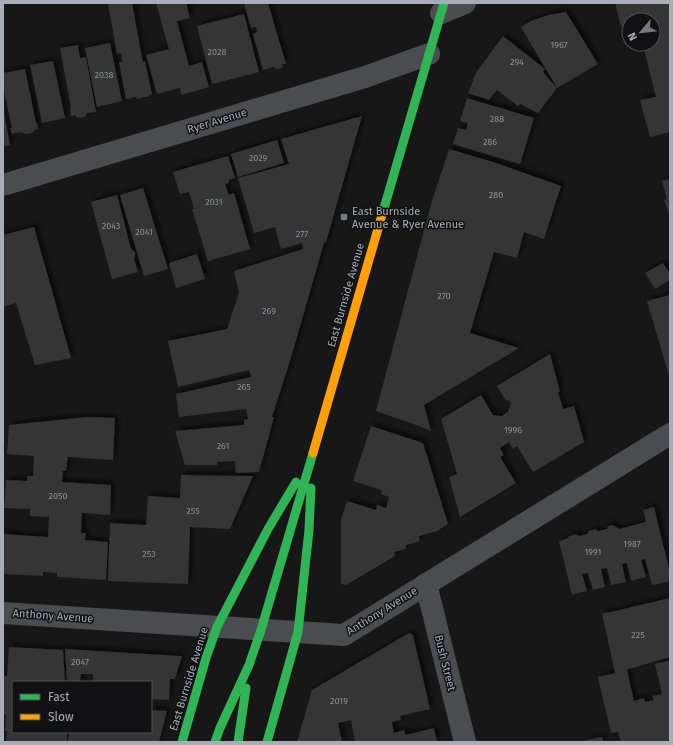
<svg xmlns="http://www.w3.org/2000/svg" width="673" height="745" viewBox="0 0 673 745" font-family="'Fira Sans',sans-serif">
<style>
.building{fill:#353536;filter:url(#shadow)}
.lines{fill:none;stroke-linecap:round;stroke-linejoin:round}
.street{stroke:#4b4c50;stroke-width:22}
.fast{stroke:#30b455;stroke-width:9}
.slow{stroke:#ff9f0a;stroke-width:9}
.poi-dot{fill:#757880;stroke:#111113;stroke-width:1.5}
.labels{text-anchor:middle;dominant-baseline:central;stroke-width:3;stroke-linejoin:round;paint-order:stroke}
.number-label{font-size:9px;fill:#8b8f98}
.street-label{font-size:11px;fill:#a8adb8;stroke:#111113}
.poi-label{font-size:11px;fill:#a8adb8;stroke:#111113;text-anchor:start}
</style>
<defs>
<filter id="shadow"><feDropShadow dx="3.5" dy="-3.5" stdDeviation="2" flood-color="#0009"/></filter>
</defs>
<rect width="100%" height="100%" fill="#171717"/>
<path class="building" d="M111,3h21l11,59 2,-1 7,33 -2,1v1l-13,3 -1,-2 -10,2 -7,-37h3l-1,-9 -4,1 -9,-50z
M156,3h30l4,15 -13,3 12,45 13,-4 7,25 -28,8 -1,-7 -23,6 -11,-39 23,-6z
M244,3h24l18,61h-3l-1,4 -5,1 -4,-2 -10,3 -10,-36 4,-2 -1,-5 -5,1z
M615,3h55v129l-20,5 -10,-37 16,-3 -12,-47 -2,1 -2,-7h13v-24h-24v25h-3z
M566,12l32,52 -41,24 -19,25 -18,-9 -2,2 -21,-16 -8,10 -21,-7 9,-22 26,-35 42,33 -2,3 14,16 -36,-61 10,-6 17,-6z
M244,14l15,58 -47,12 -15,-58z
M110,43l12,58 -25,6 -12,-59z
M78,45l2,13 6,-1 10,55 -9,1 -2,4 -7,1 -3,-3 -4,1 -1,-7 1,-1 -11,-60z
M53,61l12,57 -23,5 -12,-58z
M25,69l11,54h1l1,6 -3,1 -3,3 -6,1 -5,-2 -9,2 -2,-6h2l-9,-42v-13z
M467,98l67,20 -14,46 -67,-20 5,-16 8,2 2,-7 -8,-2z
M3,112h1l6,33 -7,1z
M362,116l-36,126 -2,1 -34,118 -18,56h2l-15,55 -23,1 -1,-12 -18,1v3h-32l-10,-34 69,-6v-5l4,-1 -2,-10 -67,8 -3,-23 75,-17 -2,-7 -71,17 -10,-46 59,-12 12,-36 -5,-22 69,-22 -1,-6 -21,6 -6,-22 -21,6 -16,-55 51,-14 -8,-25z
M277,140l7,23 -46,14 -7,-23z
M449,149l47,14 65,23 -17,53 -20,-7 -7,26 -23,-6 -24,81 49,15 -95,57 7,26 -20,-8 -35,-12 55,-207z
M228,156l7,22 -6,2v3l-4,1 4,11 5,-2 16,56 -42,12 -16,-52h2l-5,-17 -9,2 -7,-22z
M670,179v38l-6,-17 3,-1 -5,-18z
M143,188l25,81 -24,7 -24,-81z
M117,195l14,54 4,3v4l-1,3 4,13 -26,7 -21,-77z
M34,227l37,131 -36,7 -19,-62 -13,4v-72z
M197,254l8,25 -29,9 -7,-25z
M663,263l7,11v6l-15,9 -10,-16z
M670,295v84l-23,-78z
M550,354l10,38h-2l5,17 11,-3 10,36 -51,30 -16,-26 -4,3 -4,-7 -9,6 4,7 -4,2 16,26 -56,34 -11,-40 8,-3 -16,-55 40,-24 12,20 9,1 6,-4 3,-8 -3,-4 -2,1 -9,-15z
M87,417l28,1 -2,42 -45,-3 -2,14h-3l-1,11 49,3 -1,30 -28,-2 -1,20h5l-1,7 23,2 -2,38 -49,-3v-4l-14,-1v4l-40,-2v-40l45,3 1,-20 -19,-1v-7l-26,-1 2,-28 21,1v-5h6l1,-20 -27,-2 2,-29z
M371,426l52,17 25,81 -11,7 -18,5 1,5 -14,4v4l-12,3 1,4 -49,29 -5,-1v-64l6,-19 29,9 1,-5 9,3 3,-11 -8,-3 1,-4 -29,-9z
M181,475l72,1 -23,53 -40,-2 -2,57 -80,-3 2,-58 36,2 2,-29 32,2z
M654,507l16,66v8l-18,4 -7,-26 -4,1 5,17 -15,4 -4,-18 -5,1 4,18 -15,3 -4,-17 -6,1 4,18 -12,3 -5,-17 -6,1 5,17 -15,4 -13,-54 9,-3 1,-2 7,-2 3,2 8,-2 2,-3 7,-2 2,2 9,-2 1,-3 5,-1 6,4 27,-7 -3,-12z
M670,598v59l-48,14 5,-1 7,31 10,-3 1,4 9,-2 -2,-4 10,-2 -7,-30 15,-4v80l-9,2h-40l-3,-10 -7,1 -13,-56 17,-4 -13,-60 9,-1z
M409,633l4,2 17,74 -30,7 1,4 -9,2 2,11 10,-3 1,5 29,-7 3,14h-82l-4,-22 -13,3 4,19h-45l15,-52z
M9,647l54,3 2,32h-52v50h54v10h-61l1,-11h-2l1,-16h-3v-39h4z
M65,649l115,7h2l-7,23h-5l-1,21 -18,-1v-17h-58v-8h-12l-1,8h-13z
M151,710l16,1 -8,31h-91l1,-10h82z
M602,737l2,5h-21v-1z"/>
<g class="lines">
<path class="street" d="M441,13l24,-10
M3,185l362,-108 64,-23
M426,584l39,158
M3,613l341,22 326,-201"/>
<path class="fast" d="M382,215l62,-212
M182,742l24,-84 11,-31 51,-98 28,-47
M215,742l5,-14 29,-63 12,-35 52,-177
M238,742l8,-54
M267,742l31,-110 11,-102 2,-42"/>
<path class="slow" d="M313,453l69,-238"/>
</g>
<rect class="poi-dot" x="340" y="213" width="8" height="8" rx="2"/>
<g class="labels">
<g class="number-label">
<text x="559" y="45">1967</text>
<text x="217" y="52">2028</text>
<text x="517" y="62">294</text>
<text x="104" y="75">2038</text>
<text x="497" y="119">288</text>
<text x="490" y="142">286</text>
<text x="258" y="158">2029</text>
<text x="496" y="195">280</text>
<text x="214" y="202">2031</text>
<text x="111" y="226">2043</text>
<text x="144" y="232">2041</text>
<text x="302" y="234">277</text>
<text x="444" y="296">270</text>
<text x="269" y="311">269</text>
<text x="244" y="387">265</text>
<text x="513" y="430">1996</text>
<text x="223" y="446">261</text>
<text x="58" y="496">2050</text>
<text x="193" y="511">255</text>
<text x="632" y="544">1987</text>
<text x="593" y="552">1991</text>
<text x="149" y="554">253</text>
<text x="638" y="635">225</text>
<text x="80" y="662">2047</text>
<text x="339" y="701">2019</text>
</g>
<g class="street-label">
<text transform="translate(217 121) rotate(-17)">Ryer Avenue</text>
<text transform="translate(346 295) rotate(-74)">East Burnside Avenue</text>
<text transform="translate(382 611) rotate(-32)">Anthony Avenue</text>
<text transform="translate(53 616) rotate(4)">Anthony Avenue</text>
<text transform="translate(445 663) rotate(76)">Bush Street</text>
<text transform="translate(189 679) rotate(-73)">East Burnside Avenue</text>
</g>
<g class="poi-label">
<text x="352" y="211">East Burnside<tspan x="352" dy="13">Avenue &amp; Ryer Avenue</tspan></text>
</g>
</g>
<rect width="673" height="745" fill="none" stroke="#a8adb8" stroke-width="8"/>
<rect x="12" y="681" width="140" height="52" fill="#111113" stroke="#4d4f55"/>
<rect x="20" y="694" width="20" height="6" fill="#30b455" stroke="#4d4f55"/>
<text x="48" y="701" font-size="12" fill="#a8adb8">Fast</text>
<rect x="20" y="714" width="20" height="6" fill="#ff9f0a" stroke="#4d4f55"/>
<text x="48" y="721" font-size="12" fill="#a8adb8">Slow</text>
<g transform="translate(641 32) rotate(242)"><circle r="19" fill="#111113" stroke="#4d4f55"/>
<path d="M0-3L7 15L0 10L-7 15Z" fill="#757880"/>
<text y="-6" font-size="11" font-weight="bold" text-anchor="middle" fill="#a8adb8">N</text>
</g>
</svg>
